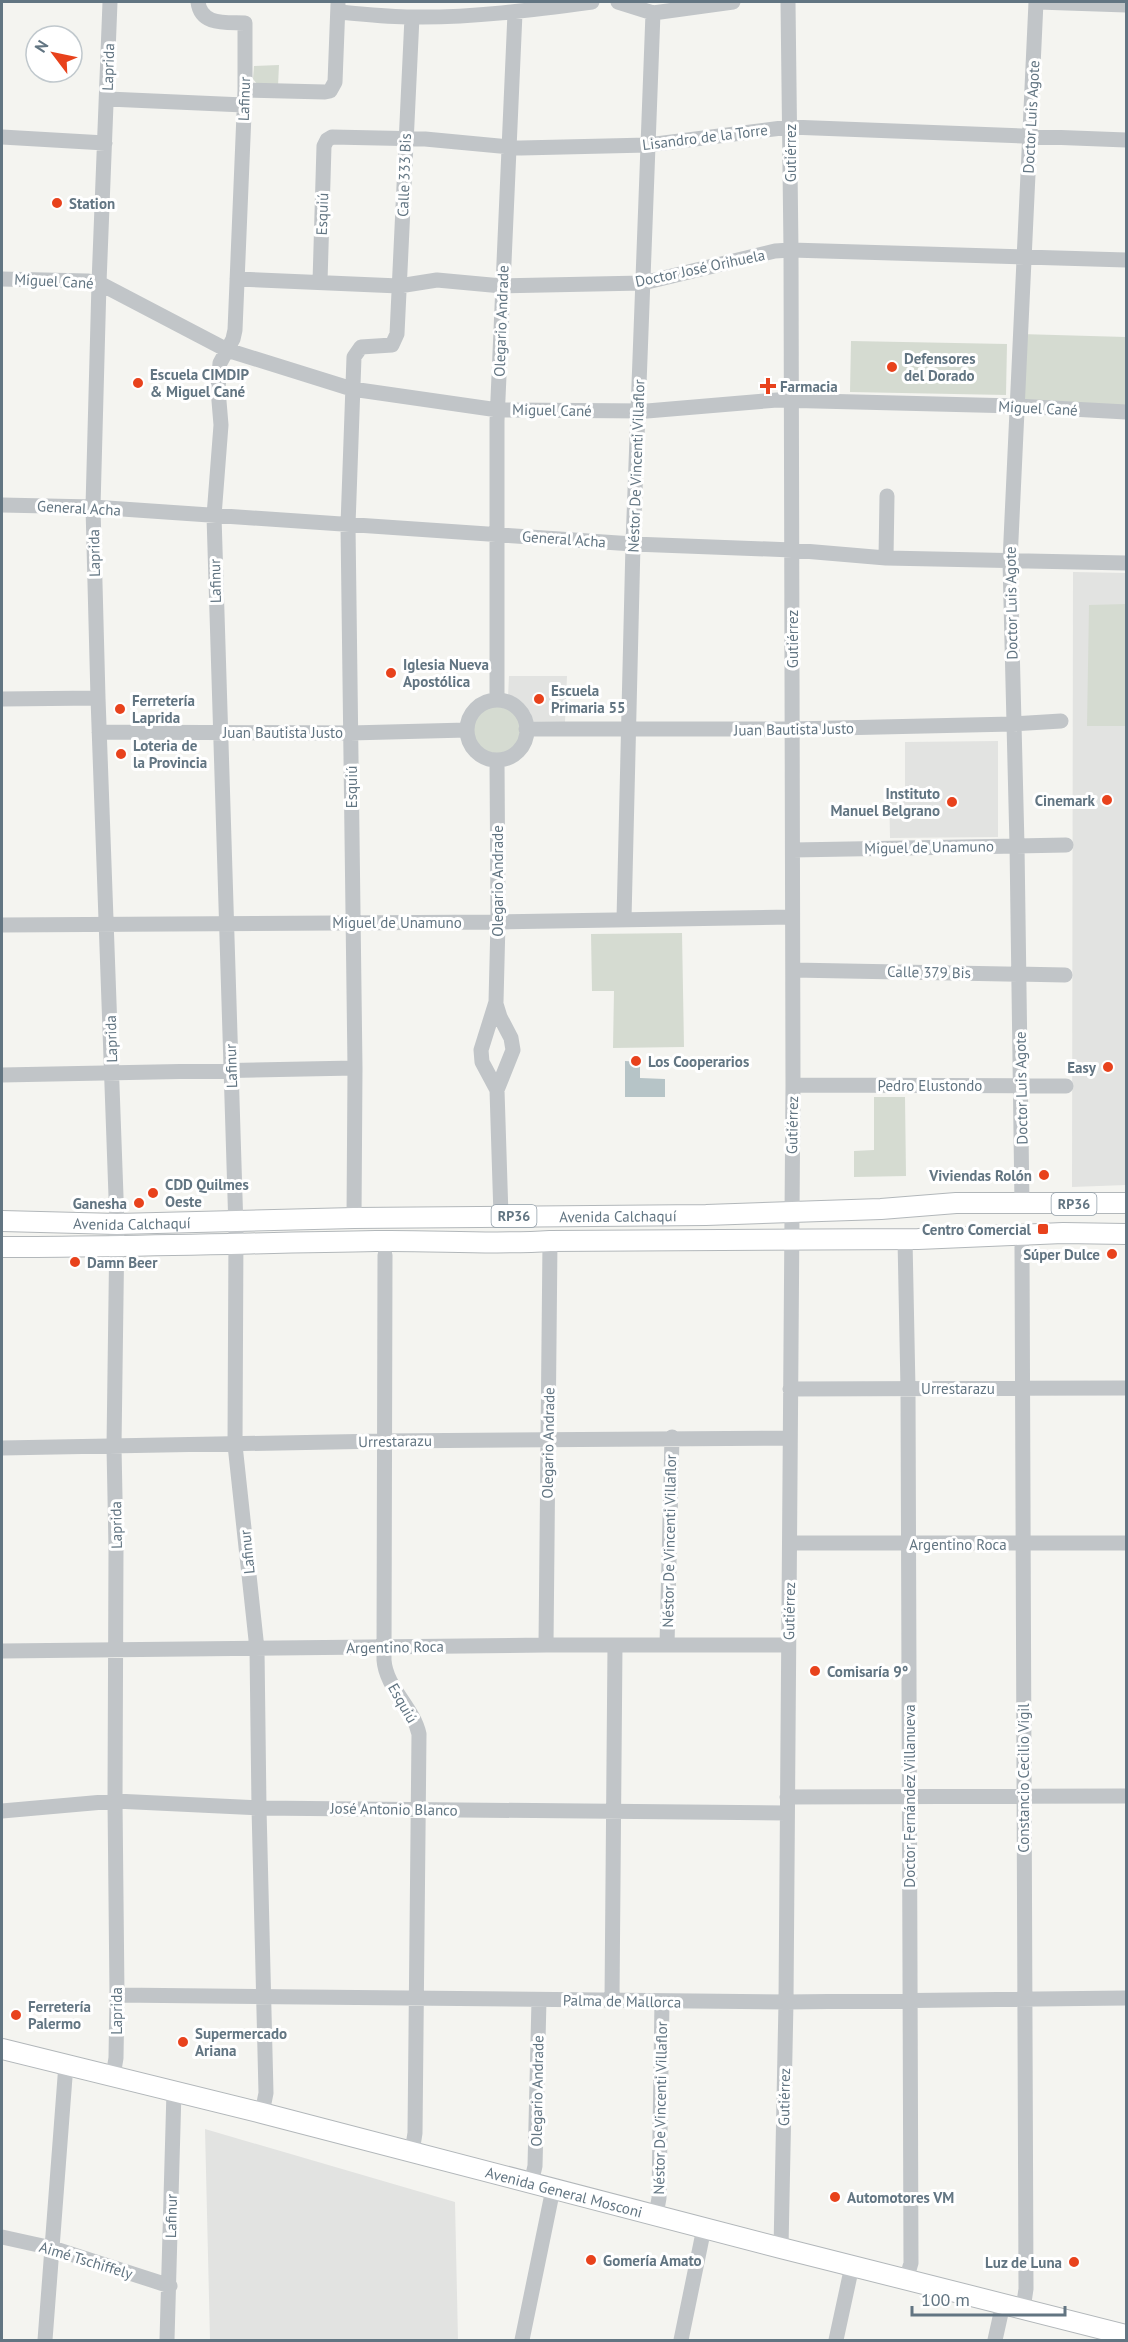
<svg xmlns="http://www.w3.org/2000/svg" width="1128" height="2342" viewBox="0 0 1128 2342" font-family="'PT Sans',sans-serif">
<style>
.built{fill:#e2e3e1}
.green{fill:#d5dbd1}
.water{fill:#b6c4c7}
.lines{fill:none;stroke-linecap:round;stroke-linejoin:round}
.major-casing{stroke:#b2b7ba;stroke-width:22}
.minor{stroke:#c1c5c8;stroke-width:15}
.major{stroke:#fff;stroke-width:20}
.poi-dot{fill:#e8421c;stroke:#fff;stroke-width:2}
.labels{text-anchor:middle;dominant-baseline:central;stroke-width:6;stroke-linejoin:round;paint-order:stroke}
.shield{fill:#fff;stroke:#919ea8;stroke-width:1.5}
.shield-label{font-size:14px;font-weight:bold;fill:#627582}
.street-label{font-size:15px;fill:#627582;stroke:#fff}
.poi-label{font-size:15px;font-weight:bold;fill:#627582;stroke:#fff;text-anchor:start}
</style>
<rect width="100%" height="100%" fill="#f4f4f0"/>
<path class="built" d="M1073,572l53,1v612l-54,2z
M509,676h58l-2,46 -32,-1 -3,-9 -22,-15z
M998,741v96l-108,1 -1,-49 16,-1v-46z
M205,2129l250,73 3,138h-248z"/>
<path class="green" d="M279,65l-1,21 -20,-1 -5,-6 1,-13z
M1020,334l106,3v75l-110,-6z
M851,341l156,3 -1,51 -156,-3z
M1126,604v122h-39l2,-121z
M472 729a25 25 0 1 1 50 0a25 25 0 1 1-50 0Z
M682,933l2,114 -71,1 1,-57h-22l-1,-57z
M874,1097h31l1,79 -52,1v-26l20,-1z"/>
<path class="water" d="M625,1061l15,1v16l25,1v18h-40z"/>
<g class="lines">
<g class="major-casing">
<g id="major">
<path id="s1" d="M2,1221l115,3 237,-6 352,-3 175,-6 75,-6h170"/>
<path d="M2,1247c124,0 249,-4 374,-6 58,-1 116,4 174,0l368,-2 145,-6 63,1"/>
<path id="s2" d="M2,2049l260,64 519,135 345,87"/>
</g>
</g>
<path class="minor" d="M110,2l-11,281 -6,224 5,191 19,526 -3,223 2,101 -1,253 2,194 -1,63 -3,18
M198,2c3,24 28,20 47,21v67l-10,240 -2,9 -13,24 -2,26 3,36 -7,91 22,713 -1,216 22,204 2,159 7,285 -4,20
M618,2l35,11 80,-11
M1038,2l88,3
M338,12c24,2 49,5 74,5 60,1 120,-7 180,-15
M245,90l80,2 5,-1 5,-9 3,-78
M108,99l136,6
M2,137l103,6
M2,279l85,2 12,2 128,67 125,39 146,21 149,1 130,-11 239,6 110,6
M237,279l162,7 38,-6 65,6 141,-3 132,-32 16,-1 335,10
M320,282l4,-136 3,-6 5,-3 93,2 96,9 127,-3 142,-18 336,13
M2,505l91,2 540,37 159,6 94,8 240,5
M886,558l1,-62
M2,699l96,-1
M497,700v-279l18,-408
M467 730a30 30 0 1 1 60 0a30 30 0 1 1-60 0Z
M526,729h266l221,-5 48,-3
M99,732l251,1 117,-3
M497,760l1,162 -2,80 -15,48 1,12 15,28
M793,850l273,-5
M624,919l9,-375 20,-531
M2,925l496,-3 294,-5
M793,970l272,5
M496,1004l4,13 11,21 2,12 -16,40 4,126
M2,1075l353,-7
M793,1085l273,1
M1022,1204l-5,-359 -7,-284 26,-559
M354,1218l1,-150 -7,-543 6,-168 7,-10 31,-2 5,-11 15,-317
M905,1239l3,150 3,874 -5,17
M1022,1247l4,1042 -3,20
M385,1255l-1,405c2,28 29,47 35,74l-4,399 -3,19
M790,1389l336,-1
M2,1448l382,-7 405,-3
M790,1543h336
M546,1645l4,-404
M667,1645l5,-208
M2,1651l544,-6h242
M787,1797l339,-1
M2,1811l113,-10 144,7 528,5
M117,1995l669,7 340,-4
M612,2000l3,-355
M531,2183l4,-17 4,-166
M656,2215l3,-17 3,-197
M2,2237l50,11 118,38
M781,2248l5,-246 7,-917 -2,-835 -3,-248
M45,2340l21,-276
M167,2340l7,-249
M522,2340l31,-151
M681,2340l23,-112
M836,2340l16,-74
M995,2340l8,-36"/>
<use href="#major" class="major"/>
</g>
<g class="poi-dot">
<circle cx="57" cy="203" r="6"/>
<circle cx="892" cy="367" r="6"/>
<circle cx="138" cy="383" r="6"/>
<path d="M765 377h6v6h6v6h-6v6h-6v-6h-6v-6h6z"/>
<circle cx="391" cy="673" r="6"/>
<circle cx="539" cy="699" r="6"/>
<circle cx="120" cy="709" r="6"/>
<circle cx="121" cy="754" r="6"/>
<circle cx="1107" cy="800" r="6"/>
<circle cx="952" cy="802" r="6"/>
<circle cx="636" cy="1061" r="6"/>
<circle cx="1108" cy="1067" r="6"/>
<circle cx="1044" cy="1175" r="6"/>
<circle cx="153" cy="1193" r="6"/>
<circle cx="139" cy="1203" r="6"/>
<rect x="1037" y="1223" width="12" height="12" rx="3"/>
<circle cx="1112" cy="1254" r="6"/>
<circle cx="75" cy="1262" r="6"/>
<circle cx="815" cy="1671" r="6"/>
<circle cx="16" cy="2015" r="6"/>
<circle cx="183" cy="2042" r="6"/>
<circle cx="835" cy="2197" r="6"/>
<circle cx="591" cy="2260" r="6"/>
<circle cx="1074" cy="2262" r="6"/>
</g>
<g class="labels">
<g class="shield">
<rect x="1051.5" y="1193" width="45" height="22" rx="4.5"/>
<rect x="491.5" y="1205" width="45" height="22" rx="4.5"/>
</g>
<g class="shield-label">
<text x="1074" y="1204">RP36</text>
<text x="514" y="1216">RP36</text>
</g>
<g class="street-label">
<text transform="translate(108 67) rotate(-88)">Laprida</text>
<text transform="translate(244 99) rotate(-88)">Lafinur</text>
<text transform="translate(1031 117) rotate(-87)">Doctor Luis Agote</text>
<text transform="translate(705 137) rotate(-7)">Lisandro de la Torre</text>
<text transform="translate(790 153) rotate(-90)">Gutiérrez</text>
<text transform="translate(404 175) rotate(-88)">Calle 333 Bis</text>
<text transform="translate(322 214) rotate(-88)">Esquiú</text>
<text transform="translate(700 268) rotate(-12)">Doctor José Orihuela</text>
<text transform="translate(54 281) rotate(3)">Miguel Cané</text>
<text transform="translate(501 321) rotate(-88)">Olegario Andrade</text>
<text transform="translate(1038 408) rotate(3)">Miguel Cané</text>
<text transform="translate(552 410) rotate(1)">Miguel Cané</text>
<text transform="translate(636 466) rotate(-88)">Néstor De Vincenti Villaflor</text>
<text transform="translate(79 508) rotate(3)">General Acha</text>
<text transform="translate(564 539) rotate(4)">General Acha</text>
<text transform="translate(94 553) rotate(-91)">Laprida</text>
<text transform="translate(215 581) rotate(-91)">Lafinur</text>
<text transform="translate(1011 603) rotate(-91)">Doctor Luis Agote</text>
<text transform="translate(792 639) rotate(-90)">Gutiérrez</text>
<text transform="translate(794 729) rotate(-1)">Juan Bautista Justo</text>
<text x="283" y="732">Juan Bautista Justo</text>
<text transform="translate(351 787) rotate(-90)">Esquiú</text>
<text transform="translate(929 847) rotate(-1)">Miguel de Unamuno</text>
<text transform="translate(497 881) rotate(-90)">Olegario Andrade</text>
<text x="397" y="922">Miguel de Unamuno</text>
<text transform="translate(929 972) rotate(1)">Calle 379 Bis</text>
<text transform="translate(111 1039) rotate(-92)">Laprida</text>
<text transform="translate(231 1066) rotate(-92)">Lafinur</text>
<text x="930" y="1085">Pedro Elustondo</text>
<text transform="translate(1021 1088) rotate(-91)">Doctor Luis Agote</text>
<text transform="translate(792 1125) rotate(-89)">Gutiérrez</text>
<text stroke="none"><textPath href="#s1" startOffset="616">Avenida Calchaquí</textPath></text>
<text stroke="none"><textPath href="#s1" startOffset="130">Avenida Calchaquí</textPath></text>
<text x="958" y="1388">Urrestarazu</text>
<text transform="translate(395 1441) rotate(-1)">Urrestarazu</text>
<text transform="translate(548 1443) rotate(-89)">Olegario Andrade</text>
<text transform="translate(116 1525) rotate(-91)">Laprida</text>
<text transform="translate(669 1541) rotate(-89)">Néstor De Vincenti Villaflor</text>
<text x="958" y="1544">Argentino Roca</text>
<text transform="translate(247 1552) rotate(-96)">Lafinur</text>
<text transform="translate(789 1611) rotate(-89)">Gutiérrez</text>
<text transform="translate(395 1647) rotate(-1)">Argentino Roca</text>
<text transform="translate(403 1703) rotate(60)">Esquiú</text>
<text transform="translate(1023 1778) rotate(-90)">Constancio Cecilio Vigil</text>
<text transform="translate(909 1796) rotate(-90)">Doctor Fernández Villanueva</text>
<text transform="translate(394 1809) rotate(1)">José Antonio Blanco</text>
<text transform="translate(622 2001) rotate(1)">Palma de Mallorca</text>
<text transform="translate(116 2011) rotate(-90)">Laprida</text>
<text transform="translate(537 2091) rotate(-89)">Olegario Andrade</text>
<text transform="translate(784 2097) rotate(-89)">Gutiérrez</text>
<text transform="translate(660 2108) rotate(-89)">Néstor De Vincenti Villaflor</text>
<text stroke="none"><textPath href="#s2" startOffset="580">Avenida General Mosconi</textPath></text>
<text transform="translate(171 2216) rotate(-89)">Lafinur</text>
<text transform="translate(86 2260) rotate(17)">Aimé Tschiffely</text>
</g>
<g class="poi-label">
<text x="69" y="203">Station</text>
<text x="904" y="358">Defensores<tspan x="904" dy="17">del Dorado</tspan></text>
<text x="150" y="374">Escuela CIMDIP<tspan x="150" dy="17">&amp; Miguel Cané</tspan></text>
<text x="780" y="386">Farmacia</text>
<text x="403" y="664">Iglesia Nueva<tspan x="403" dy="17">Apostólica</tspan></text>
<text x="551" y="690">Escuela<tspan x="551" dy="17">Primaria 55</tspan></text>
<text x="132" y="700">Ferretería<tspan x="132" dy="17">Laprida</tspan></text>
<text x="133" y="745">Loteria de<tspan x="133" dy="17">la Provincia</tspan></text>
<text x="940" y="793" text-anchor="end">Instituto<tspan x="940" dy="17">Manuel Belgrano</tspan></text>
<text x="1095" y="800" text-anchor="end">Cinemark</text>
<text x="648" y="1061">Los Cooperarios</text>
<text x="1096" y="1067" text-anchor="end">Easy</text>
<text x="1032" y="1175" text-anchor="end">Viviendas Rolón</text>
<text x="165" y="1184">CDD Quilmes<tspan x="165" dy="17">Oeste</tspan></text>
<text x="127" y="1203" text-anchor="end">Ganesha</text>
<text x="1031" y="1229" text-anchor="end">Centro Comercial</text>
<text x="1100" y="1254" text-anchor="end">Súper Dulce</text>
<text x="87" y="1262">Damn Beer</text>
<text x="827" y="1671">Comisaría 9°</text>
<text x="28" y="2006">Ferretería<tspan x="28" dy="17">Palermo</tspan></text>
<text x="195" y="2033">Supermercado<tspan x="195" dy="17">Ariana</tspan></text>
<text x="847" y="2197">Automotores VM</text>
<text x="603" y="2260">Gomería Amato</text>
<text x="1062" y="2262" text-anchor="end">Luz de Luna</text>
</g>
</g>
<rect width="1128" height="2342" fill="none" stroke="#627582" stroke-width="6"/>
<g transform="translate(54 54) rotate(302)"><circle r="28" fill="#ffffff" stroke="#c0c8cd" stroke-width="1.5"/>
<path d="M0-4.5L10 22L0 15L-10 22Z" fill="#e8421c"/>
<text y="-9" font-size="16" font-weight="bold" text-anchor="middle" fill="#627582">N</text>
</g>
<path d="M912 2306v9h153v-9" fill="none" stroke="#627582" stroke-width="3"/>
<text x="921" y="2306" font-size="18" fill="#627582" stroke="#ffffff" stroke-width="4.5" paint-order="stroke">100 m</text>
</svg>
